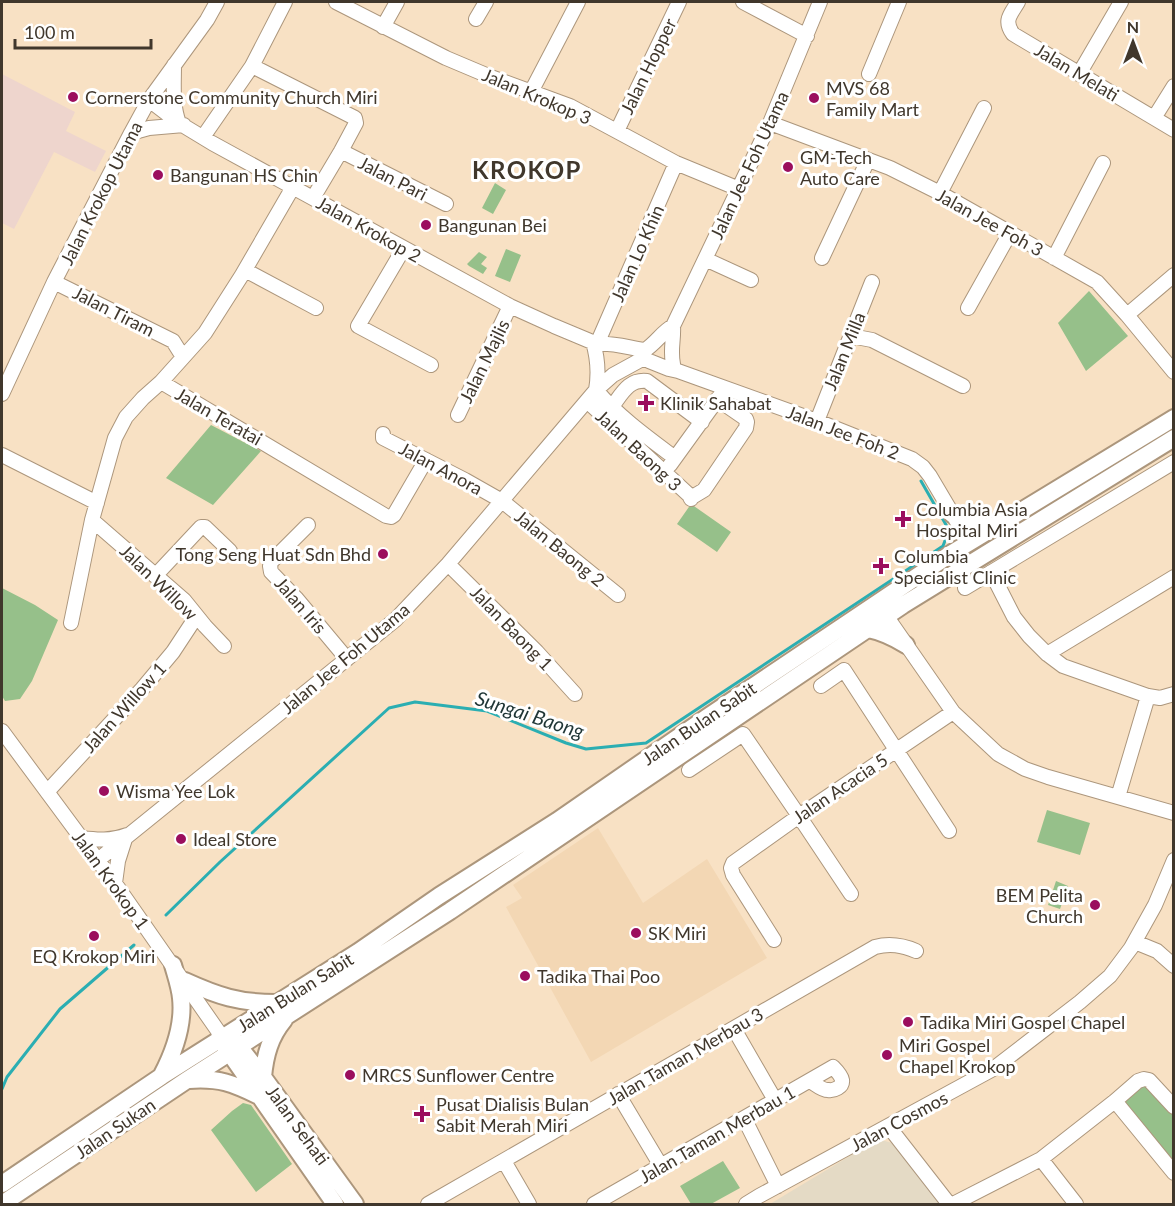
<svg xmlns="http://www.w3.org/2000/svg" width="1175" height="1206" viewBox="0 0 1175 1206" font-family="Lato,sans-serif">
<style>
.commercial{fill:#e4dac5}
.industrial{fill:#eed5cd}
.built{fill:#f3d7b4}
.green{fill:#96c08a}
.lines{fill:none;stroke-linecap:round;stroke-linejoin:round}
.stream{stroke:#2baeb2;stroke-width:3}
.minor-casing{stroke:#ac967c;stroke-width:16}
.major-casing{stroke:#ac967c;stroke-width:20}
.minor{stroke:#fff;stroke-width:14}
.major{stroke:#fff;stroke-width:16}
.poi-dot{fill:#9b0e5e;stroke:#fff;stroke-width:2}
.labels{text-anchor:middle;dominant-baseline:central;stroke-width:6;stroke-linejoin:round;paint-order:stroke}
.street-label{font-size:18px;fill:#40372c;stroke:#fff}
.poi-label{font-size:18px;fill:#40372c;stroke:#fff;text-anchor:start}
.water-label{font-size:20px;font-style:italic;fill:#1f3535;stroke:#fff}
.district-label{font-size:24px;font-weight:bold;letter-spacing:1.5px;fill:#40372c;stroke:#fff}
</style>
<rect width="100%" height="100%" fill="#f8e1c4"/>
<path class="commercial" d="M878,1139l14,4 49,61h-171z"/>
<path class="industrial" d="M2,74l73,38 -9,19 40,20 -11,21 -41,-20 -40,77 -12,-6z"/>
<path class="built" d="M598,828l45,75 64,-44 60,99 -176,104 -85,-155 16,-9 -9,-13z"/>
<path class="green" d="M495,183l11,7 -13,24 -11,-6z
M506,249l15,6 -11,27 -15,-6z
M479,252l8,5 -6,7 6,4 -4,6 -14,-8 -2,-2z
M1089,291l39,45 -42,35 -28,-48z
M211,425l50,26 -48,54 -47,-27z
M691,504l40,28 -14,20 -40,-28z
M2,588l33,17 23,15 -26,61 -12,18 -15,2 -3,-5z
M1047,810l43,13 -10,32 -43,-13z
M1056,881l12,5 -8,23 -12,-4z
M1143,1083l30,29v56l-48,-61 -1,-7z
M243,1103l8,2 41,59 -36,28 -45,-62 21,-19z
M723,1161l17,27 -29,16h-20l-11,-18z"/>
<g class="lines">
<path class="stream" d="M166,915l54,-53 169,-154 26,-6 72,9 79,32 20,6 60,-6 297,-197 6,-16 -28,-49
M2,1089l5,-12 53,-68 74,-64"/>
<g class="minor-casing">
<path id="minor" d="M336,2l110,56 45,19 79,29 106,57 63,26
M743,2l64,34
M1018,2c-7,12 -15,18 -5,32l161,96
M476,19l10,-17
M383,27l14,-25
M174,65c0,19 -2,40 5,58
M252,66l103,52 1,5 -15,28 -28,47
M869,74l30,-72
M1079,74l42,-72
M531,92l47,-90
M149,100l30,23 33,20 298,163 44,20 43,18c14,-2 33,4 48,6 11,-7 17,-18 28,-24
M1154,118l20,-32
M770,123l120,45 50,25 157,89 30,33 47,57
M617,131l62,-129
M131,133l18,-5 35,-3
M203,137l49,-71 33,-64
M341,151l105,53
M293,187l-51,88 -37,58 -44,49 225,134 5,1 3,-2 32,-55
M940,193l44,-85
M404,248l-46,78 73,39
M822,258l46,-98
M1054,258l49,-95
M705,259l46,21
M245,270l71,38
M54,282l119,59 10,16
M968,308l42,-75
M1127,315l47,-40
M851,336l21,4 91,46
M593,342c5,17 6,31 3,48 23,27 51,47 79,68
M597,344l79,-181
M649,361l20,8 9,2 139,50 95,38 11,8 7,9 39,66
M673,364c-3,-15 1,-24 0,-38l97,-203 50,-121
M2,394l52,-112 77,-149 18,-33 58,-80 10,-18
M587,401l102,94 2,4
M611,408c11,-14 17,-29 36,-27l55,41
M458,415l52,-109
M817,421l55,-139
M383,434v4l82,42 37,21 116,94
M2,455l95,48
M670,465l52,-72
M689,495l5,1 10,-6 42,-62 1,-6 -1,-3 -29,-20
M92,520l92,80 21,26 19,20
M308,525l-36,36 -2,5 1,6 25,26 51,61
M448,564l89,88 38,42
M991,572l23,45 15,19 18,18 16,12 85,30 12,2 14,-4
M155,576l46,-49h4l25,24
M965,588l209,-126
M887,617l66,95 45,42 27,15 23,8 126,36
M71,623l21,-103 23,-82 11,-21 17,-19 18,-16
M1047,654l127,-77
M821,686l23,-16 105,161
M2,731l117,158 99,142 2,9
M689,770l54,-36 56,82 52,78
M47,792l95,-103 31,-37 23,-35
M1118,797l30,-101
M82,838c15,2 29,3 45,-3
M98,860l297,-240 53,-56 148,-174 17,-15 31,-17
M115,883l3,-22 7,-22
M774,940l-41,-65 -2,-7 2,-5 66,-47 154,-104
M1135,942l22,9 17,15
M734,1029l41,71
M618,1094l43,72
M1115,1101l59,72
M744,1118l34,68
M889,1127l60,77
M1041,1159l35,45
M504,1161l25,43
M428,1204l447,-257c15,-4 27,-2 41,4
M594,1204l239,-137c3,3 8,8 9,13 1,7 -8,11 -14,10 -7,0 -12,-6 -18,-9
M746,1204l13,-8 234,-127 87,-67 30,-26 21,-28 24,-43 19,-45
M953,1204l88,-45 74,-58 23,-20 6,-2 5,1 25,27"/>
</g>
<g class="major-casing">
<path id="major" d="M952,514c14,9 28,15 44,11
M868,629c15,3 25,8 38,16
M185,981c33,15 54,22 91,22
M233,1039l30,38 92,127
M224,1045l111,159
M162,1075c12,-23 22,-50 19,-77 -1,-11 -5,-22 -8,-33
M263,1077c2,-22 7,-40 21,-57
M189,1080c31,-2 43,3 70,16
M2,1184l160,-108 196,-124 81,-56 118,-75 149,-103 246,-165 222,-135
M2,1204l185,-124 263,-169 453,-306 271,-167"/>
</g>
<use href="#minor" class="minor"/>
<use href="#major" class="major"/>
</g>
<g class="poi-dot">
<circle cx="73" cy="97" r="6"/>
<circle cx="814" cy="98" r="6"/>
<circle cx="788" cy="167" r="6"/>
<circle cx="158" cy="175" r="6"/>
<circle cx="426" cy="225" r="6"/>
<path d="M643 394h6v6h6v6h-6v6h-6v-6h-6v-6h6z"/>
<path d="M900 510h6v6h6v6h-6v6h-6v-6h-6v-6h6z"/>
<circle cx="383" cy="554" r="6"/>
<path d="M878 557h6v6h6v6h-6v6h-6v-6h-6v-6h6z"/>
<circle cx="104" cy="791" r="6"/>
<circle cx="181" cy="839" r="6"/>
<circle cx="1095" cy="905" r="6"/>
<circle cx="636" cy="933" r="6"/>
<circle cx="94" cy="936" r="6"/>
<circle cx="525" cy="976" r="6"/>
<circle cx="908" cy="1022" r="6"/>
<circle cx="887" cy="1055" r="6"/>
<circle cx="350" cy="1075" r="6"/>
<path d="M419 1105h6v6h6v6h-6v6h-6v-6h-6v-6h6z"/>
</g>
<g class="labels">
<g class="street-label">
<text transform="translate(648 66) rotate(-64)">Jalan Hopper</text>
<text transform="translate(1077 72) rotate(31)">Jalan Melati</text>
<text transform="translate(537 96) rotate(23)">Jalan Krokop 3</text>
<text transform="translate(749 165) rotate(-65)">Jalan Jee Foh Utama</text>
<text transform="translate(393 178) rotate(27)">Jalan Pari</text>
<text transform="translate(101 193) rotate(-63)">Jalan Krokop Utama</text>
<text transform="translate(990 222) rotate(29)">Jalan Jee Foh 3</text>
<text transform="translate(369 229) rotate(29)">Jalan Krokop 2</text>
<text transform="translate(637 253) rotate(-66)">Jalan Lo Khin</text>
<text transform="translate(114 311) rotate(27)">Jalan Tiram</text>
<text transform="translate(844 351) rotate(-68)">Jalan Milla</text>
<text transform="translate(484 361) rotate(-64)">Jalan Majlis</text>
<text transform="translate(219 416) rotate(30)">Jalan Teratai</text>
<text transform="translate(843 432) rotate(21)">Jalan Jee Foh 2</text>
<text transform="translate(639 450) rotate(43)">Jalan Baong 3</text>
<text transform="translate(441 468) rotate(28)">Jalan Anora</text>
<text transform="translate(560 548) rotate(39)">Jalan Baong 2</text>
<text transform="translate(159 582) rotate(44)">Jalan Willow</text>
<text transform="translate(301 605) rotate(49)">Jalan Iris</text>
<text transform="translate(512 628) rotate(46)">Jalan Baong 1</text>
<text transform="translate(345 658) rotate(-40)">Jalan Jee Foh Utama</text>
<text transform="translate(124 707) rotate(-48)">Jalan Willow 1</text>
<text transform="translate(699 723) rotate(-34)">Jalan Bulan Sabit</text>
<text transform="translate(840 788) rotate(-34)">Jalan Acacia 5</text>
<text transform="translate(111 880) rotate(54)">Jalan Krokop 1</text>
<text transform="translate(295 992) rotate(-32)">Jalan Bulan Sabit</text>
<text transform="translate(685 1056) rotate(-30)">Jalan Taman Merbau 3</text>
<text transform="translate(899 1121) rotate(-28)">Jalan Cosmos</text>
<text transform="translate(298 1125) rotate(54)">Jalan Sehati</text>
<text transform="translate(115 1128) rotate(-34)">Jalan Sukan</text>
<text transform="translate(717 1134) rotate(-30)">Jalan Taman Merbau 1</text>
</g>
<g class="poi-label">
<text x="826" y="88">MVS 68<tspan x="826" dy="21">Family Mart</tspan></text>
<text x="85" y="97">Cornerstone Community Church Miri</text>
<text x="800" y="157">GM-Tech<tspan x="800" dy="21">Auto Care</tspan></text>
<text x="170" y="175">Bangunan HS Chin</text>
<text x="438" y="225">Bangunan Bei</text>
<text x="660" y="403">Klinik Sahabat</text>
<text x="916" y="509">Columbia Asia<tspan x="916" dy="21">Hospital Miri</tspan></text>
<text x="371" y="554" text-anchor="end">Tong Seng Huat Sdn Bhd</text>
<text x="894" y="556">Columbia<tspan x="894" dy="21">Specialist Clinic</tspan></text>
<text x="116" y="791">Wisma Yee Lok</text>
<text x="193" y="839">Ideal Store</text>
<text x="1083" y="895" text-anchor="end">BEM Pelita<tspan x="1083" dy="21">Church</tspan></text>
<text x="648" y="933">SK Miri</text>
<text x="94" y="956" text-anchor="middle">EQ Krokop Miri</text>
<text x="537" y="976">Tadika Thai Poo</text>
<text x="920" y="1022">Tadika Miri Gospel Chapel</text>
<text x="899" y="1045">Miri Gospel<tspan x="899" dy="21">Chapel Krokop</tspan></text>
<text x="362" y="1075">MRCS Sunflower Centre</text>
<text x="436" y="1104">Pusat Dialisis Bulan<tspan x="436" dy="21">Sabit Merah Miri</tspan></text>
</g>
<g class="water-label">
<text transform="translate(530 714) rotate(18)">Sungai Baong</text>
</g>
<g class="district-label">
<text x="527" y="169">KROKOP</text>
</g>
</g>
<rect width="1175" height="1206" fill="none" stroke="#40372c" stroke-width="6"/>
<g transform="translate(1133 42)" stroke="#ffffff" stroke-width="4.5" paint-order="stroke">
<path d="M0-4.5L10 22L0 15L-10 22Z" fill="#40372c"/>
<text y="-9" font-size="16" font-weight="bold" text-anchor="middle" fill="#40372c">N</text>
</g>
<path d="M15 39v9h136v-9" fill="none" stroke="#40372c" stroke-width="3"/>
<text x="24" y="39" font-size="18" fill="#40372c" stroke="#ffffff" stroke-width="4.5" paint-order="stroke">100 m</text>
</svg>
